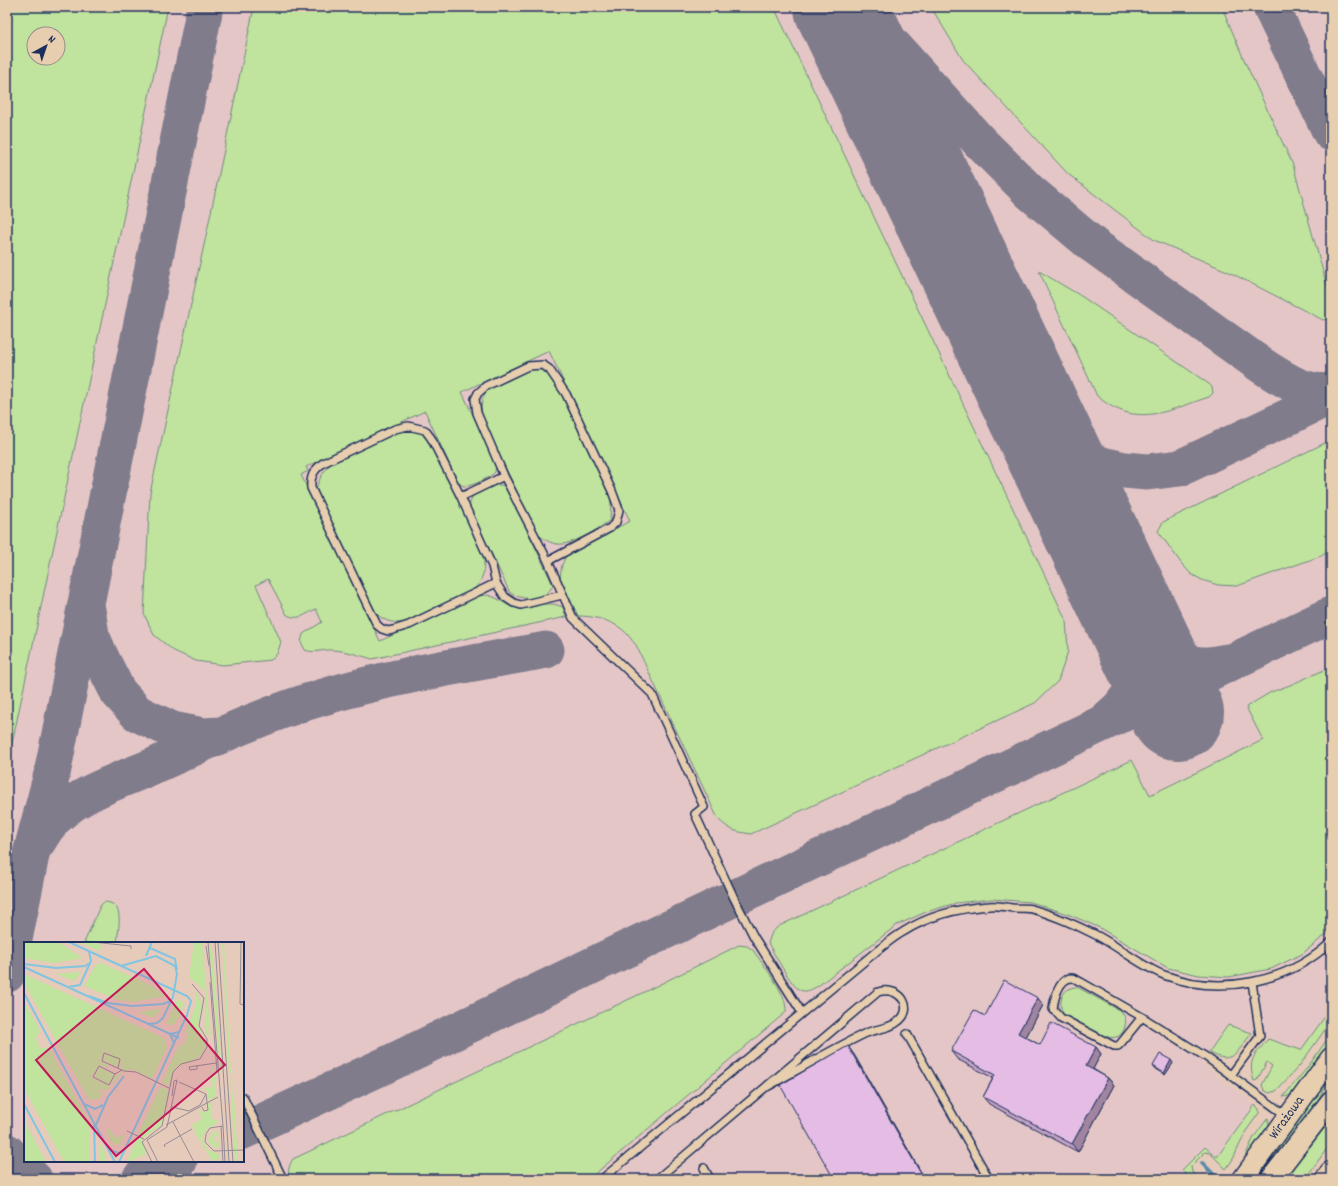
<svg xmlns="http://www.w3.org/2000/svg" width="1338" height="1186" viewBox="0 0 1338 1186" font-family="Dekko,sans-serif">
<style>
.built{fill:#e5c6c7;fill-rule:evenodd}
.green{fill:#c0e39d;stroke:#6e897e;fill-rule:evenodd}
.lines{fill:none;stroke-linecap:round;stroke-linejoin:round}
.stream{stroke:#5889ad;stroke-width:4}
.taxiway{stroke:#807c8c;stroke-width:37}
.runway{stroke:#807c8c;stroke-width:94}
.service-casing{stroke:#1b2f5e;stroke-width:10}
.secondary-casing{stroke:#1b2f5e;stroke-width:23}
.motorway-casing{stroke:#1b2f5e;stroke-width:25}
.service{stroke:#e7ceaf;stroke-width:7}
.secondary{stroke:#e7ceaf;stroke-width:20}
.motorway{stroke:#e7ceaf;stroke-width:22}
.wall{fill:#c4a2c4;stroke:#1b2f5e}
.shaded-wall{fill:#a084a0;stroke:#1b2f5e}
.building{fill:#e4bce4;stroke:#1b2f5e}
.labels{text-anchor:middle;dominant-baseline:central;stroke-width:3;stroke-linejoin:round;paint-order:stroke}
.street-label{font-size:14px;fill:#1b2f5e;stroke:#e7ceaf}
.inset-river{fill:none;stroke:#80c5e1;stroke-width:2}
.inset-road{fill:none;stroke:#958c95;stroke-width:1}
.view{fill:#c2185b;fill-opacity:0.15;stroke:#c2185b;stroke-width:2}
.inset-edge{fill:none;stroke:#1b2f5e;stroke-width:2}
</style>
<rect width="100%" height="100%" fill="#e6caba"/>
<filter id="ink" filterUnits="userSpaceOnUse"><feTurbulence type="fractalNoise" baseFrequency=".025" numOctaves="2"/><feDisplacementMap in="SourceGraphic" scale="8" xChannelSelector="R" yChannelSelector="G"/><feConvolveMatrix kernelMatrix="1 2 1 2 8 2 1 2 1" color-interpolation-filters="sRGB"/></filter>
<g filter="url(#ink)">
<path class="built" d="M7,7h1324v1001l-30,42 -73,-25 -27,39 54,41 -38,52 -12,-10 -23,23 8,9h-503l-6,-11 -13,11h-661zM34,34h24v24h-24zM25,943h218v218h-218z"/>
<path class="green" d="M7,7h161l-161,760zM34,34h24v24h-24z
M254,7h520l292,613 2,31 -10,30 -23,22 -284,131c-18,-3 -20,-3 -33,-15l-82,-174c-4,-4 -8,-11 -13,-15 -12,-10 -30,-14 -45,-14l-18,-39 2,-12 3,-7 3,-5 62,-32 -81,-170 -87,41 34,72 -1,8c-4,5 -24,15 -31,14 -1,0 -5,-3 -6,-3l-33,-72 -119,56 2,4 -7,4 79,166 97,-45 11,-1 8,3 15,9 18,1 14,-4h11l9,3 3,10 -194,42c-13,-4 -26,-8 -39,-9 -10,-1 -18,4 -28,0l-4,-8 2,-8 19,-12 -6,-13c-11,5 -16,12 -29,6l-19,-36 -12,6 25,57 -4,12 -6,6 -48,5 -27,-4 -22,-10 -20,-16 -10,-21 6,-121 57,-262z
M931,7h291l23,55 48,103 38,135v18l-8,2 -96,-49 -73,-31 -86,-66 -105,-114z
M1039,271l42,25 128,88 3,3 1,6 -4,4c-43,14 -73,32 -112,-1z
M538,369l10,5 11,12 50,103 2,15 -1,16c-11,9 -38,26 -53,24 -7,-1 -13,-5 -19,-9l-55,-114 -2,-14 2,-9 5,-10 33,-17z
M412,429l9,4 12,12 51,112c0,13 0,23 -10,32l-71,34c-17,0 -25,-5 -34,-19l-53,-114c3,-12 8,-20 17,-28l64,-31z
M1331,440v110l-10,6 -84,30 -19,-1 -16,-5 -11,-6 -10,-11 -23,-32 5,-9z
M496,485h6l6,4 45,96c-8,17 -28,16 -43,8l-41,-87 4,-11z
M1331,667v262l-3,4 -26,21 -31,15 -42,8 -30,-2 -31,-7 -70,-41 -28,-12 -39,-13 -39,-3 -36,4 -30,9 -29,13 -79,61c-6,3 -11,7 -18,4 -9,-4 -26,-37 -32,-47l4,-11 7,-6 353,-166 18,35 113,-55 -17,-33 25,-15 19,-7z
M104,902c22,0 14,27 13,41h-33l16,-37z
M739,945l8,1 6,4c11,17 34,42 33,62l-197,167h-140l-8,-2 -1,2h-150c-3,-7 -1,-14 3,-20l347,-165z
M1075,987l4,1 40,22c5,4 8,9 6,16 -5,22 -29,7 -41,0 -6,-3 -14,-6 -19,-11 -4,-3 -5,-9 -4,-14 1,-8 6,-13 14,-14z
M1331,1008v13l-31,44 -24,26 -7,2 -5,-3 -2,-5 10,-19 -5,-4 -10,18 -3,1c-7,-22 1,-26 14,-42l33,11z
M1228,1025l24,8c-14,17 -20,34 -43,19z
M1331,1034v8l-35,48 -8,6 -5,1 24,-29z
M1331,1073v3l-20,36 -52,67h-5z
M1255,1105l4,4v4l-13,18 -13,28 -7,10 -16,-16 -5,-1 -14,14 1,6 8,7h-10l-8,-9 23,-23 12,10z
M1268,1118l1,6 -2,5 -25,34 12,-26z
M1331,1120v23l-26,36h-21z"/>
<g class="lines">
<path class="stream" d="M1202,1163l16,16"/>
<path class="taxiway" d="M863,7l10,16 106,118 51,51 63,53 168,120c21,13 44,30 70,26
M1271,7l60,126
M1035,416l21,22 24,17 22,10 23,5 22,2 33,-4 108,-51 43,-21
M87,610l4,25 9,21 18,36 19,21 35,17 31,6 18,-1
M1106,720c6,-5 12,-10 16,-15 19,-21 15,-51 14,-77 21,19 38,38 69,37 7,0 15,-2 22,-3
M36,844c4,-6 8,-13 12,-18 24,-32 75,-46 110,-62 52,-24 107,-50 162,-66 74,-23 150,-34 226,-48
M7,974l25,-124 20,-76 153,-767
M243,1131l143,-66 228,-110 717,-340
M7,1152l13,15 14,12
M140,1179l39,-18"/>
<path class="runway" d="M841,7l336,706"/>
<g class="service-casing">
<path id="service" d="M461,497l43,-21
M548,561l62,-33 6,-6 3,-12 -7,-19 -46,-97 -17,-25 -6,-4 -15,1 -42,20 -8,7 -3,6 2,14 27,63 44,85 25,57 79,76 52,113 -9,7 39,84 20,39 48,76
M496,583l-87,42 -16,5 -5,1 -6,-2 -5,-4 -66,-137c-1,-12 3,-18 12,-25l72,-34 13,-3 17,4 6,8 30,59 31,69 4,17 9,14 9,6 7,2 41,-10
M1142,1017l-21,26 -3,3h-4l-53,-28 -8,-9c1,-10 6,-31 19,-31 3,0 6,3 9,4l61,35 64,40 82,60
M907,1034l82,145
M1231,1075l29,-39 -8,-54
M243,1097l40,82
M704,1168l6,11
M602,1179l276,-229c8,-6 16,-13 25,-18 25,-16 57,-24 86,-26 8,-1 17,1 24,2 6,0 13,0 19,1 21,6 42,15 62,25 24,12 45,31 70,41 56,21 124,8 167,-33
M657,1179l221,-187c24,-7 38,19 18,31 -9,6 -22,6 -32,11 -33,16 -65,35 -97,53"/>
</g>
<g class="secondary-casing">
<path id="secondary" d="M1243,1179l88,-121
M1271,1179l60,-78"/>
</g>
<g class="motorway-casing">
<path id="motorway" d="M1327,1179l4,-6"/>
</g>
<use href="#service" class="service"/>
<use href="#secondary" class="secondary"/>
<use href="#motorway" class="motorway"/>
</g>
<path class="wall" d="M1043,1005l-17,32 14,8 56,2 5,7 -8,15 15,9 6,7 -36,67 -89,-48 -6,-7 10,-19 -36,-19 -6,-8z
M1173,1063l-8,12 -10,-6 -2,-3z"/>
<path class="shaded-wall" d="M1038,998l5,7 -19,36 -6,-8z
M848,1046l7,10 70,123h-1z
M1096,1047l5,7 -10,19 -5,-7z
M1171,1060l2,3 -8,12 -1,-2z
M1108,1078l6,7 -36,67 -6,-8z"/>
<path class="building" d="M1004,980l34,18 -20,35 22,12 11,-22 45,24 -10,19 22,12 -36,66 -89,-47 12,-22 -44,-24 23,-41 11,6z
M848,1046l76,133h-90l-54,-94z
M1160,1054l11,6 -7,13 -11,-7z"/>
</g>
<g class="labels">
<g class="street-label">
<text transform="translate(1287 1118) rotate(-54)">Wirażowa</text>
</g>
</g>
<g transform="translate(24 942)">
<rect width="220" height="220" fill="#e6caba"/>
<path d="M0,0h34l25,16 -29,5 -30,-5zM55,0h11l12,3 -3,6zM170,0h8l9,95 -3,-3 1,-2v-4l-3,7 -1,-44 -16,-14zM185,0l4,14 9,116h-2zM198,0h2l7,132 -2,-1zM77,21l51,23 13,10 -31,6 -16,-2 -34,-14 12,-21zM57,31l-7,8 -18,-7 23,-2zM0,32l140,64 3,9 -14,30 -3,1 -19,-9 -7,2 -4,-3 2,-8 -3,-2 1,4 -3,5 -15,-7 2,-6 8,1 -8,-4 -4,10 8,4 -2,3 -8,-3 -6,13 18,8 5,-10 8,-4 -18,20 -2,-4 -2,3 -4,-2 6,5 -4,5 -10,1 -65,-117zM171,47l7,16 -4,20 9,21 -8,12 -22,8 -9,20 -6,-4 17,-37 4,1 5,-12 -3,-1 11,-27zM154,57l6,4 -4,12 -6,10 -8,-1zM0,59l16,29 -4,9 4,9h9l40,74 1,40h-26l-40,-74zM137,68l-8,8 -15,-6 22,-3zM189,122l1,8 -3,2 4,2v21l-6,4 -2,-11 -5,-2 11,-1 -2,-12zM74,125l16,7 -4,10 -15,-6zM206,134l4,24 4,62h-3zM136,145l8,2 -5,32 -6,9 -3,-5 -2,1 2,5 -11,7 -5,-4zM188,160v17l5,1v3l-10,6 -5,9 6,12 11,4 1,8 -2,-4 -5,4 -19,-31 7,-5 -7,4 -2,-5 10,-6 -3,-9 8,2 1,-8zM0,178l22,42h-22zM83,184l9,12 9,-4 -6,11h-4l-6,-7zM194,189l1,9 -2,-5 -3,1 1,8 4,-3 -1,8 -6,-3 -4,-6 4,-7zM113,196l5,1 4,15 -19,8zM75,200l7,13 -1,7h-6z" fill="#c0e39d"/>
<path class="inset-river" d="M45,0l118,54 4,5 -4,14 -68,147M126,6l25,11 2,11M122,14l6,-14M0,22l32,4 29,-2 5,-3M97,24l35,-10 19,10 2,8 -4,23 -10,21 -6,5 -9,1M0,25l155,71M44,45l12,-2 11,-24 -2,-10M0,51l91,169M65,54l19,7 24,3 31,-2 8,-3M150,101l-4,-9 9,-2M0,162l31,58M60,162l11,5 8,-4M70,183l1,37M72,183l12,-28 16,-21M85,208l10,3 7,-4"/>
<path class="inset-road" d="M68,0l39,4v3M184,0l15,184 -13,2 -4,6 -1,8 9,9 30,-1M191,0l14,220M194,0l15,220M217,0l-1,62 4,1M182,4l3,20M186,40l7,89M165,125l27,-4M165,125l1,3 7,-1v-4M94,126l2,-9 -16,-6 -2,8 22,10 12,1 33,16M91,132l-16,-8 -6,11 16,8 6,-11 7,-4M148,165l17,4 11,-6 6,-11 -27,-12M178,165l2,4 4,-1 -2,-16M149,180l21,40M142,183l52,-28M197,184l2,36M199,184l2,36M103,189l17,8M141,205l-1,-2 28,-16M128,220l-10,-20 20,-16 11,-54 8,-8 19,-5 7,-12v-8l-8,-13 5,-28 -12,-14M134,220l-11,-22 20,-13 10,-47 -3,1 -2,15"/>
<path class="view" d="M120,27l81,96 -109,91 -80,-96z"/>
<rect width="220" height="220" class="inset-edge"/>
</g>
<rect width="1338" height="1186" fill="none" stroke="#e7ceaf" stroke-width="24"/>
<rect x="12" y="12" width="1314" height="1162" fill="none" stroke="#1b2f5e" stroke-width="1.5" filter="url(#ink)"/>
<g transform="translate(46 46) rotate(40)"><circle r="19" fill="#e7ceaf" stroke="#958e8f"/>
<path d="M0-3L7 15L0 10L-7 15Z" fill="#1b2f5e"/>
<text y="-6" font-size="11" font-weight="bold" text-anchor="middle" fill="#1b2f5e">N</text>
</g>
</svg>
